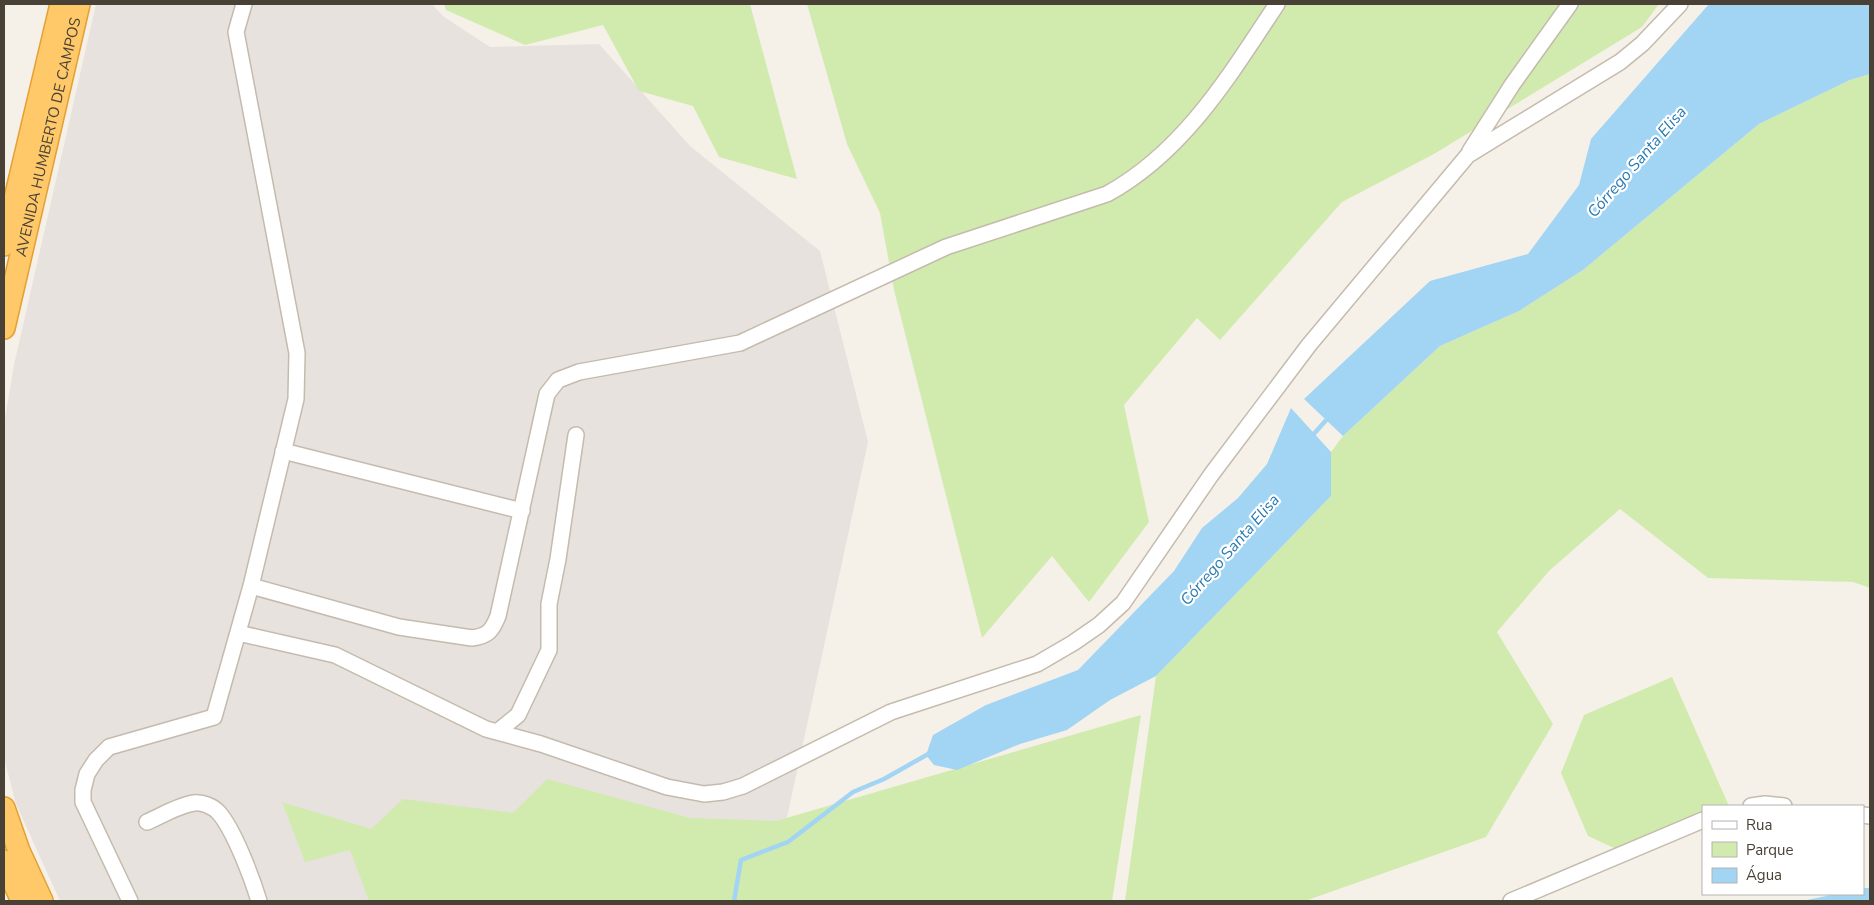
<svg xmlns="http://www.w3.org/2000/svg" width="1874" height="905" viewBox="0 0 1874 905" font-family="'Nunito Sans',sans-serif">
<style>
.industrial{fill:#e7e2dd}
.green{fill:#d1ebaf}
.water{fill:#a2d4f4}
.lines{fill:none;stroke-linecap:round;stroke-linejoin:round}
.stream{stroke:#a2d4f4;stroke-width:4.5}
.minor-casing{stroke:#c4bbad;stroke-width:18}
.highway-casing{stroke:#e59f32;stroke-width:24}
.minor{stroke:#fff;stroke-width:15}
.highway{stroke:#ffc969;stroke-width:21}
.labels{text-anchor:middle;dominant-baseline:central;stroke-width:4.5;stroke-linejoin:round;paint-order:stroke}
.street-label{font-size:15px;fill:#494136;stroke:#fff}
.water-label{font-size:16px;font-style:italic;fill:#297bb2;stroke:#fff}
</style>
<rect width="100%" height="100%" fill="#f5f1e8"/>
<path class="industrial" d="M96,4h336l12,13 46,30 109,-3 91,102 130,105 48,191 -99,459h-709l-44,-97 -12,-46v-334l10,-59z"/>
<path class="green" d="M444,4h306l47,175 -78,-22 -26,-51 -54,-15 -36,-66 -78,20 -79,-35z
M807,4h852l-17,23 -208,127 -92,48 -122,138 -23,-22 -73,87 25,117 -60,80 -37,-46 -70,82 -88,-348 -14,-77 -33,-69z
M1870,74v514l-17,-6 -145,-4 -88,-69 -71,62 -52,61 56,92 -67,113 -181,64h-180l31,-225 175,-180v-44l12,-16 97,-90 79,-35 64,-41 176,-146 91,-44z
M1672,677l57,129h-26v14l-76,34 -39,-18 -27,-63 23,-58z
M1141,715l-29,186h-743l-19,-51 -45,12 -23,-60 89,27 32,-30 110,14 34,-34 143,39 86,3z"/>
<path class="water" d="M1709,4h161v70l-20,6 -91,44 -176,146 -64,41 -79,35 -97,90 -39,-37 126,-118 98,-27 51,-69 12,-46z
M1291,408l40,44v44l-175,180 -46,24 -43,30 -47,14 -63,26 -23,-5 -8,-10 7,-20 53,-30 92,-35 96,-99 28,-43 36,-30 29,-34z
M1863,888h7v13h-68l34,-7h27z"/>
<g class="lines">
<path class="stream" d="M1311,437l18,-20
M734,901l7,-41 47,-18 65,-50 31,-13 46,-26"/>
<g class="minor-casing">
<path id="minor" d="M1470,151l42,-66 58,-81
M283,451l239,60
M251,586l148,41 73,11c16,-2 20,-7 26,-22l49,-222 11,-14 21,-8 161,-29 206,-96 161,-53c77,-42 123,-119 170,-190
M238,633l97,22 151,74 55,15 126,43 37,7 19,-2 20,-6 148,-74 146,-48 36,-21 26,-18 24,-22 88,-128 98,-130 159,-190 152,-93 22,-18 38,-40
M497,732l21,-17 31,-65v-46l9,-45 18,-124
M1751,806l14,-2 19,2
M1863,815l7,1
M147,822c14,-6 32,-17 47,-19 8,-1 19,3 25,10 15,17 33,65 40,88
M130,901l-47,-99v-12l4,-16 9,-14 13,-13 105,-30 37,-131 45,-187 1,-46 -61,-321 8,-28
M1511,901l192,-81"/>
</g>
<g class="highway-casing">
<g id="highway">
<path d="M4,245l57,-241"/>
<path id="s1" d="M4,328l75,-324"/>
<path d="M4,808l15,43 23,50"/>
<path d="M4,861l18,40"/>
</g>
</g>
<use href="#minor" class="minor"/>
<use href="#highway" class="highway"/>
</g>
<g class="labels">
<g class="street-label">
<text stroke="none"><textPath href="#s1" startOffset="196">AVENIDA HUMBERTO DE CAMPOS</textPath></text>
</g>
<g class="water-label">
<text transform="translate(1637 162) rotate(-49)">Córrego Santa Elisa</text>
<text transform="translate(1230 550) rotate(-49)">Córrego Santa Elisa</text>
</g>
</g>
<rect width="1874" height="905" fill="none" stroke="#494136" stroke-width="10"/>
<rect x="1702" y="805" width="162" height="90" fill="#ffffff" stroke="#b6b3af"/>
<rect x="1712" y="821" width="25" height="8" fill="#ffffff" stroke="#b6b3af"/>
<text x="1746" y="830" font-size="15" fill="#494136">Rua</text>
<rect x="1712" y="842" width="25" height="15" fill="#d1ebaf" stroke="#b6b3af"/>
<text x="1746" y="855" font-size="15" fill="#494136">Parque</text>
<rect x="1712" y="868" width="25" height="15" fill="#a2d4f4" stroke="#b6b3af"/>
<text x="1746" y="880" font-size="15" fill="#494136">Água</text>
</svg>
